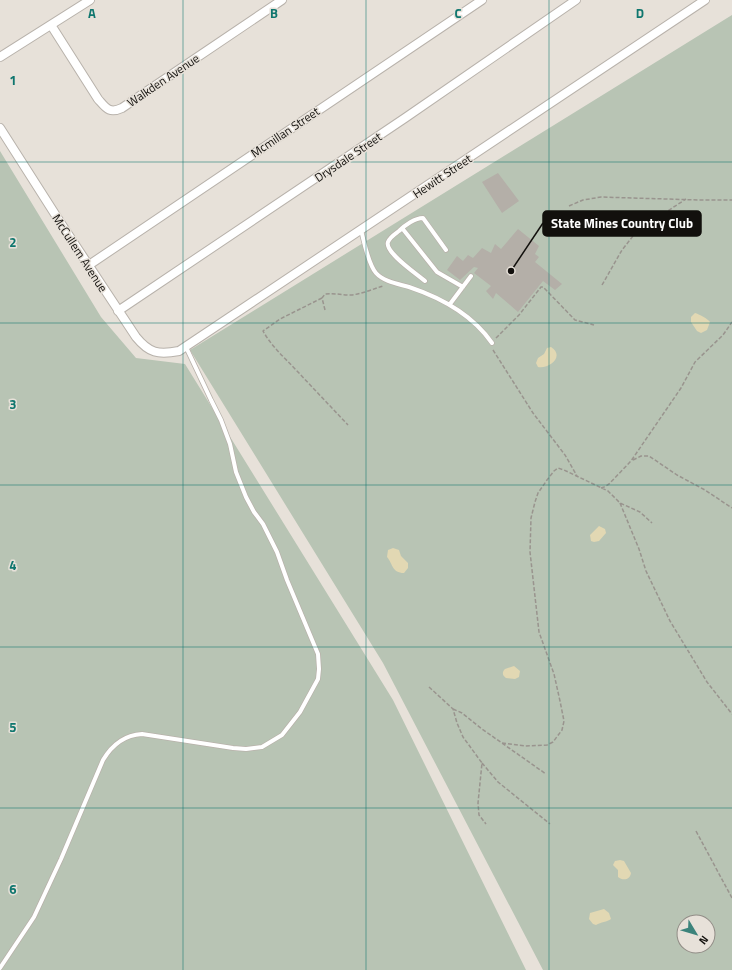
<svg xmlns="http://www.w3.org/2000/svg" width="732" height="970" viewBox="0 0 732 970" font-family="'Titillium Web',sans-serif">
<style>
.green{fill:#b8c4b4;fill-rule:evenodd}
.sand{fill:#e2d8b3}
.building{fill:#b4afa8}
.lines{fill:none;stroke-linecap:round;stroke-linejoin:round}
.service-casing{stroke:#b8b2ab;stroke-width:5.5}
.minor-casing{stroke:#b8b2ab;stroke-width:10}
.path{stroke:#99948e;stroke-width:1.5;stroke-dasharray:4 2;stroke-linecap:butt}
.service{stroke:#fff;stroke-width:4}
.minor{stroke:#fff;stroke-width:8}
.grid{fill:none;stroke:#0f766e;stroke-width:1;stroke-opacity:0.55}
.labels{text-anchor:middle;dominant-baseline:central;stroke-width:3;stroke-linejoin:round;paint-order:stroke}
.street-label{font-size:12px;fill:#12100d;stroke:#e7e1d9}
.grid-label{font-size:13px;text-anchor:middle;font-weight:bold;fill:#0f766e;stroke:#e7e1d9;stroke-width:3;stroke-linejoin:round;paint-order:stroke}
.leader{fill:none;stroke:#12100d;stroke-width:1.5}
.callout-dot{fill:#12100d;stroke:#e7e1d9;stroke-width:1.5}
.callout{fill:#12100d;stroke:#12100d;stroke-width:1.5}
.callout-label{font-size:13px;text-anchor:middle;font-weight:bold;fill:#fff}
</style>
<rect width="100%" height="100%" fill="#e7e1d9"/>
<path class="green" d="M732,15v955h-189l-160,-307 -193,-313zM684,922h24v24h-24z
M0,151l101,166 35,41 49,6 208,336 133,270h-526z"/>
<path class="sand" d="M695,313c4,1 13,6 15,9l-3,8 -6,3 -4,-2 -6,-9v-5z
M551,347c14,9 -1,22 -13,20l-2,-4 2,-5 6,-4 3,-6z
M599,526l6,3 1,4 -7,8 -5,1 -3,-1 -1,-6z
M393,548l6,2 2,6 7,7v5l-4,5c-12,0 -11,-9 -17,-16l1,-7z
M514,666l6,5 -1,6 -4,2 -9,-1c-4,-3 -4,-6 -1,-9z
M620,860l4,1 7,12c-1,7 -8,8 -13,4v-7l-5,-5 2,-4z
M604,909l5,4 2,6c-4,3 -10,3 -15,6l-3,-1 -4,-5 1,-6z"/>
<path class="building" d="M498,173l21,28 -17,12 -20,-31z
M518,229l21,17 -4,8 4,3 -4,5 27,22 -7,6 -12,-9 -25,31 -22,-19 -3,6 -7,-8 5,-5 -17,-13 4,-5 -4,-1 -14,13 -13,-10 10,-14 6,5 5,-6 5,3 9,-10 9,5 4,-9 6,5z"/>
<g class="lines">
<g class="service-casing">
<path id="service" d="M402,228l35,44 26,15
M361,230c3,11 7,34 15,43 8,9 23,11 33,14 33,11 63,27 83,56
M425,281c-8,-7 -41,-29 -37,-39 2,-5 7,-8 11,-11 6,-6 16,-13 24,-13l23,32
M450,304l21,-28
M0,968l34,-51 27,-58 42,-99c9,-15 21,-25 39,-26l91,14 13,1 16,-2 20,-12 18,-23 18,-33 1,-10 -1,-15 -31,-74 -10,-28 -14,-28 -9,-12 -8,-15 -10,-25 -6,-28 -9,-24 -10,-20 -25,-53"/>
</g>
<g class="minor-casing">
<path id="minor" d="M51,25l47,74c8,9 11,15 24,9l160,-108
M0,57l90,-57
M0,128l60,94 76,115c13,16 22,18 43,14l526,-351
M89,265l393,-265
M118,311l287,-193 171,-118"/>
</g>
<path class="path" d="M569,206l14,-6 18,-3 97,3h34
M602,285l20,-35 15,-19 49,-32
M322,298l-42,21 -17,12c9,16 21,26 34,40 17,18 34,36 51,54
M325,310l-3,-12 3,-4c9,-1 17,1 26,1 11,-1 22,-6 32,-9
M496,338l23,-23 22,-28h2l4,4 28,29 19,5
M493,350l40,63 32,42 12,21
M633,460l8,-4h8l28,19 28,15 27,18
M601,488l3,-1 5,-3 22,-23 50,-73 14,-26 28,-27 9,-13
M620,503l19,46 7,22 24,50 37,61 25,32
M429,687l24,22 4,14 6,14 19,26 -4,40 1,12 7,9
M453,709l9,4 20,16 64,45
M502,743l23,3 22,-1 6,-3 9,-12 2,-9 -4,-20 -6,-27 -15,-42 -9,-80 1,-34 4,-16 3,-9 9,-13 7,-9 4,-3 6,2 44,21 12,12 20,9 12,11
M482,763l16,19 52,42
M696,831l36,67"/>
<use href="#service" class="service"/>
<use href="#minor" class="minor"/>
</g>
<path class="grid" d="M183,0v970M366,0v970M549,0v970M0,162h732M0,323h732M0,485h732M0,647h732M0,808h732"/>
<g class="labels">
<g class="street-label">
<text transform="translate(163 80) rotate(-34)">Walkden Avenue</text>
<text transform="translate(285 132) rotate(-34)">Mcmillan Street</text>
<text transform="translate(348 157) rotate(-34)">Drysdale Street</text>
<text transform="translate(442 176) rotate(-34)">Hewitt Street</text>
<text transform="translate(80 253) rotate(57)">McCullem Avenue</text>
</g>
</g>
<g class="grid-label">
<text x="92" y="18">A</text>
<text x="274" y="18">B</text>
<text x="458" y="18">C</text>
<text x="640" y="18">D</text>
<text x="13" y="85">1</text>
<text x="13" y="247">2</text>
<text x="13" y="409">3</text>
<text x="13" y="570">4</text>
<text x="13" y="732">5</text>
<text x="13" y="894">6</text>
</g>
<path class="leader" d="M511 271L543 223"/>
<circle class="callout-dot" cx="511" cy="271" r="4"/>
<rect class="callout" x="543" y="211" width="158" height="25" rx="4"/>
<g class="callout-label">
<text x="622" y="228">State Mines Country Club</text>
</g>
<g transform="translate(696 934) rotate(128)"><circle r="19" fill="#e7e1d9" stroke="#928d87"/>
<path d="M0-3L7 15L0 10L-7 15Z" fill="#3c837b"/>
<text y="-6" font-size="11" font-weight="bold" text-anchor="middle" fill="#12100d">N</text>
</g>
</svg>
